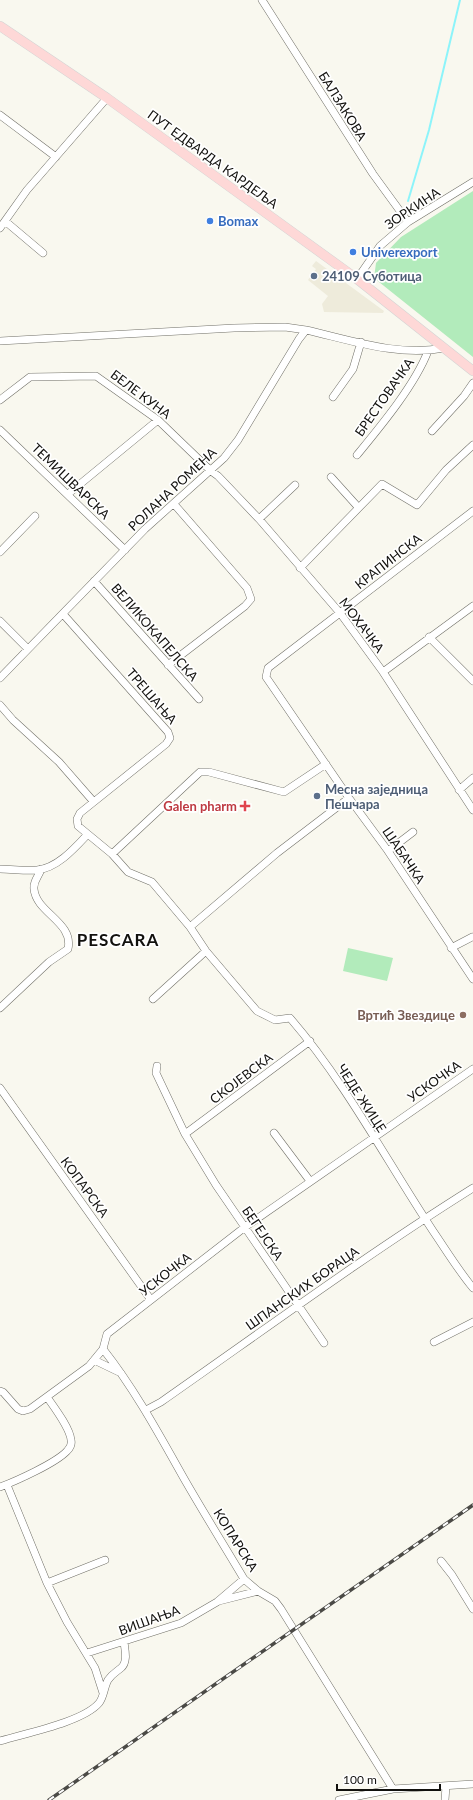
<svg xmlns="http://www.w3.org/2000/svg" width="473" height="1800" viewBox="0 0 473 1800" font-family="Lato,sans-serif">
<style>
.built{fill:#eeebdb}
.green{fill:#b2ebbb}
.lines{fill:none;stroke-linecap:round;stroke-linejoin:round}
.stream{stroke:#8df4fa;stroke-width:2}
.minor-casing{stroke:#717068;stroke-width:8}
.major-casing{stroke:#d4d4d4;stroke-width:10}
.minor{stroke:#fff;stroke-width:7}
.major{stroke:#fed8d7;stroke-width:9}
.rail-casing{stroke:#4b4a46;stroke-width:3.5}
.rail{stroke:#fff;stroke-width:2;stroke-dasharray:6;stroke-linecap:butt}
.shop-dot{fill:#3f7fe0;stroke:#fff;stroke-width:1.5}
.service-dot{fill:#5c6f8a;stroke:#fff;stroke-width:1.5}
.health-dot{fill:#e0444e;stroke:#fff;stroke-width:1.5}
.education-dot{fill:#8d6e63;stroke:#fff;stroke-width:1.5}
.labels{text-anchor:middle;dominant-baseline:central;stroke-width:3.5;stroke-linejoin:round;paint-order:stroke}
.street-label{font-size:13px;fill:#12110e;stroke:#fff}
.shop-label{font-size:13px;font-weight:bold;fill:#366cbe;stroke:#fff;text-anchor:start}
.service-label{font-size:13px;font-weight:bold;fill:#4e5e75;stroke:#fff;text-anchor:start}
.health-label{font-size:13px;font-weight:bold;fill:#be3a42;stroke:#fff;text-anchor:end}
.education-label{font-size:13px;font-weight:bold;fill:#785e54;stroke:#fff;text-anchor:end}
.district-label{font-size:17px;font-weight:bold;letter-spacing:1px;fill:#12110e;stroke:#fff}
</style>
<rect width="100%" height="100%" fill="#f9f8ef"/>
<path class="built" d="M316,261l68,50 -1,2 -59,-1 -2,-8 6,-8 -20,-16 8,-11 -4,-3z"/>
<path class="green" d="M473,191v166l-99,-79 2,-15 25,-26z
M348,948l45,10 -6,23 -44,-10z"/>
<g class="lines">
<path class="stream" d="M408,201l21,-71 31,-130"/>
<g class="minor-casing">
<path id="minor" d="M262,0l111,174 35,48
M0,115l56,42
M5,221l38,32
M0,228l27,-38 80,-92
M357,279l23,-33 28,-24 65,-40
M0,341l234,-13 51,-1 21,3
M333,397l20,-28 8,-27
M0,400l30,-23 66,-1 62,44 53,51 7,5 41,43 81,94 43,59 90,138
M0,430l125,120
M432,431l32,-35 9,-13
M357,455c23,-28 58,-70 71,-104
M331,477l27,30
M68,494l90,-74
M473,511l-205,157 -2,9 83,121 39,53 85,128
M259,519l36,-34
M0,552l35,-36
M300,568l82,-84 35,21 29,-35 27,-25
M94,581l105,118
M63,614l105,118 2,6 -4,6 -86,69 -3,6 1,7 34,28 16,18 24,10 38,45 16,24 51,60 18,9 15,-2c56,65 96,142 143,213 13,19 25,39 40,57
M0,621l28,28
M429,637l44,44
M168,665l77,-59 6,-7 -4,-11 -73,-84
M383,672l90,-66
M0,678l145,-149 79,-71 14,-18 61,-101 7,-9c44,10 92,27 138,18
M0,705l13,15 46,42 34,39
M459,790l14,-12
M388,851l25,-19
M112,854l88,-82h9l75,20 42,-28
M0,869c12,0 25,2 37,1 20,-2 37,-21 50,-35
M190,927l87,-74 72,-55
M451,948l21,-11
M153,999l53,-48
M0,1008l49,-46 19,-13c6,-27 -32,-36 -34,-60 -1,-9 5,-12 7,-20
M157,1066l-1,7 29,61 31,51 108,158
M0,1088l151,212
M274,1133l36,48
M185,1134l125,-93
M434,1342l39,-20
M103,1349c33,42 57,87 83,133 19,33 39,65 58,97l14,12 17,10 6,8 112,180
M94,1360l27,13
M0,1391l3,1 15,17 5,2 7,-2 59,-43 14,-17 4,-15 138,-107 228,-158
M146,1410l15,-8c103,-72 205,-147 312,-214
M7,1485l40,98 20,39 28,46 8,25
M0,1487c16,-6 56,-24 67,-36 3,-3 5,-7 4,-11 -1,-12 -17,-33 -24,-43
M441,1561l11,14 21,34
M47,1583l58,-23
M219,1601l39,-10
M87,1653l94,-30 36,-21 27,-23
M0,1741c26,-8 83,-19 99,-38 5,-6 5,-16 9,-23 4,-6 8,-8 13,-12 7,-6 4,-18 3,-26
M339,1800l54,-11 80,-5
M445,1800l1,-14"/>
</g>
<g class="major-casing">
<path id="major" d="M0,26l107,72 250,181 116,92"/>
</g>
<use href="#minor" class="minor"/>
<use href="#major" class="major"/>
<g class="rail-casing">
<path id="rail" d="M49,1800l424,-295"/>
</g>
<use href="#rail" class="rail"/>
</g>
<g class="shop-dot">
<circle cx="210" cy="221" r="4"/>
<circle cx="353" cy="252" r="4"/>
</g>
<g class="service-dot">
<circle cx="314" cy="276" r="4"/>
<circle cx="317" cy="796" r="4"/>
</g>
<path class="health-dot" d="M243 800h4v4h4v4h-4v4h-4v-4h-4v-4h4z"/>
<circle class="education-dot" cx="463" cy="1015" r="4"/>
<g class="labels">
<g class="street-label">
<text transform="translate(343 106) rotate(58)">БАЛЗАКОВА</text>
<text transform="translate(213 159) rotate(36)">ПУТ ЕДВАРДА КАРДЕЉА</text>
<text transform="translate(412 208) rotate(-34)">ЗОРКИНА</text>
<text transform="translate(141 394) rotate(37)">БЕЛЕ КУНА</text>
<text transform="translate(384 397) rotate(-55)">БРЕСТОВАЧКА</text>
<text transform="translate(71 481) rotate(44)">ТЕМИШВАРСКА</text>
<text transform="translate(172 489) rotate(-43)">РОЛАНА РОМЕНА</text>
<text transform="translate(388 561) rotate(-38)">КРАПИНСКА</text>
<text transform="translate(362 625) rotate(53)">МОХАЧКА</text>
<text transform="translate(155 632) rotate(49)">ВЕЛИКОКАПЕЛСКА</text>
<text transform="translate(152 696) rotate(49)">ТРЕШАЊА</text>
<text transform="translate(404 855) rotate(56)">ШАБАЧКА</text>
<text transform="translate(241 1078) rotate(-37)">СКОЈЕВСКА</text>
<text transform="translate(434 1081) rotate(-35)">УСКОЧКА</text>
<text transform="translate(362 1098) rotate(57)">ЧЕДЕ ЖИЦЕ</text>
<text transform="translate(85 1187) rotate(54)">КОПАРСКА</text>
<text transform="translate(263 1233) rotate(56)">БЕГЕЈСКА</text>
<text transform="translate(165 1274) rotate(-38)">УСКОЧКА</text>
<text transform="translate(302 1288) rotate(-35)">ШПАНСКИХ БОРАЦА</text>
<text transform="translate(236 1540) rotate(58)">КОПАРСКА</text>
<text transform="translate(149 1620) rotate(-20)">ВИШАЊА</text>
</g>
<g class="shop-label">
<text x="218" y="221">Bomax</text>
<text x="361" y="252">Univerexport</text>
</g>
<g class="service-label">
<text x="322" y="276">24109 Суботица</text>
<text x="325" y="789">Месна заједница<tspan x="325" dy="15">Пешчара</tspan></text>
</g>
<g class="health-label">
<text x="237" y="806">Galen pharm</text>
</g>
<g class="education-label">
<text x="455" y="1015">Вртић Звездице</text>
</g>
<g class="district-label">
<text x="118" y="939">PESCARA</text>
</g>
</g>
<path d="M337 1784v6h103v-6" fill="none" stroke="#12110e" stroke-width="2"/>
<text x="343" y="1784" font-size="12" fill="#12110e" stroke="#ffffff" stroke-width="3" paint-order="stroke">100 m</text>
</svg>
